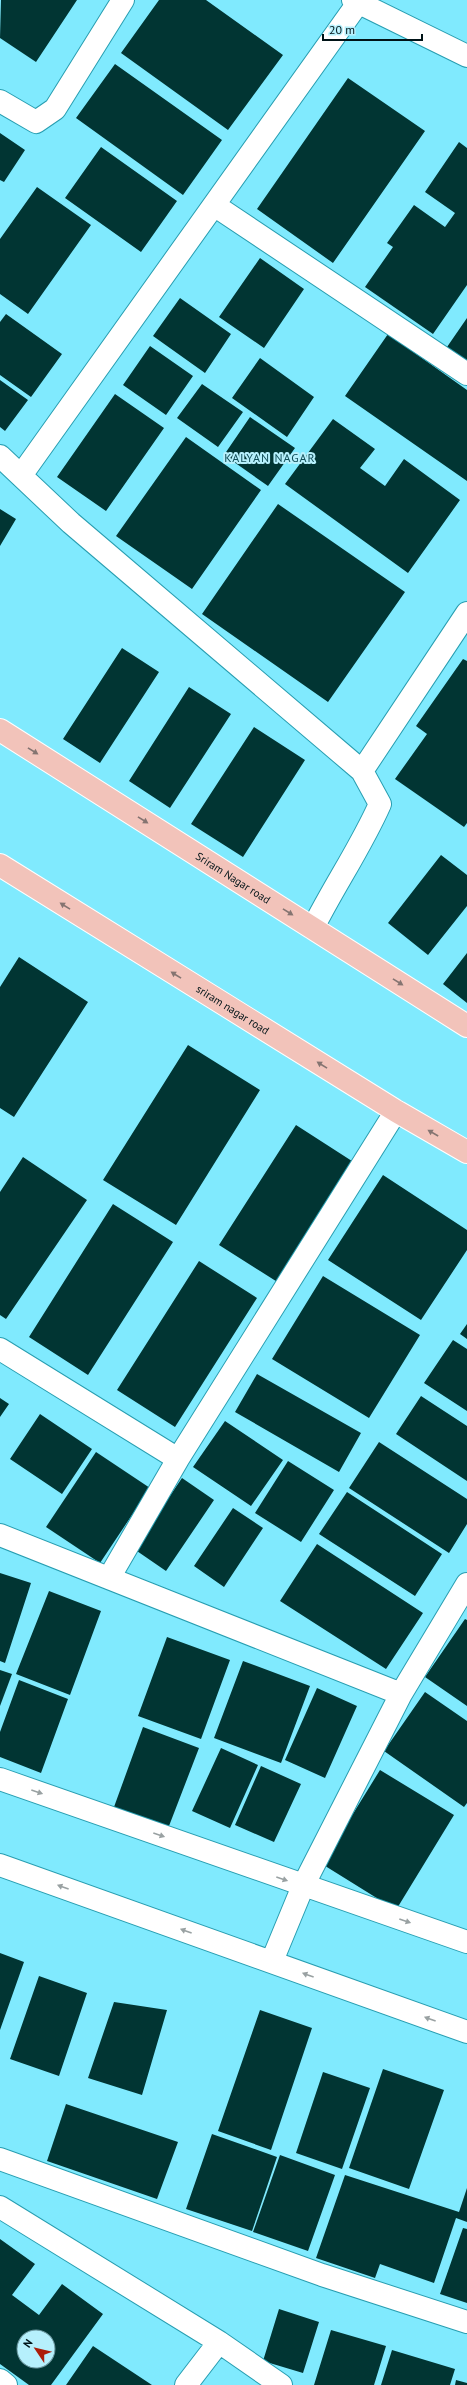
<svg xmlns="http://www.w3.org/2000/svg" width="467" height="2385" viewBox="0 0 467 2385" font-family="'PT Sans',sans-serif">
<style>
.building{fill:#013533;fill-rule:evenodd}
.lines{fill:none;stroke-linecap:round;stroke-linejoin:round}
.minor-casing{stroke:#289eb1;stroke-width:24}
.major-casing{stroke:#fff;stroke-width:24}
.minor{stroke:#fff;stroke-width:22}
.major{stroke:#f2c3ba;stroke-width:22}
.oneway{fill:#857471}
.oneway2{fill:#99a1a2}
.labels{text-anchor:middle;dominant-baseline:central;stroke-width:4;stroke-linejoin:round;paint-order:stroke}
.street-label{font-size:11px;fill:#001317;stroke:#b6f0fc}
.neighbourhood-label{font-size:12px;letter-spacing:1px;fill:#104d57;stroke:#b6f0fc}
</style>
<rect width="100%" height="100%" fill="#80eafe"/>
<path class="building" d="M1,0h76l-41,62 -36,-24z
M159,0h47l77,55 -55,75 -107,-77z
M115,64l107,76 -39,55 -107,-77z
M348,78l77,53 -92,132 -76,-54z
M0,133l25,17 -21,32 -4,-2z
M459,142l8,6v137l-34,49 -68,-47 28,-40 -6,-4 27,-38 31,22 10,-14 -30,-21z
M101,147l76,54 -36,51 -76,-54z
M37,187l54,38 -63,89 -28,-20v-55z
M260,258l44,31 -40,59 -45,-31z
M180,298l51,36 -26,39 -52,-37z
M6,314l56,40 -31,43 -31,-22v-53z
M467,318v43l-20,-14z
M388,334l79,56v91l-122,-85z
M150,346l43,30 -27,39 -43,-30z
M260,358l54,39 -27,40 -55,-39z
M0,380l28,20 -23,31 -5,-4z
M202,384l41,28 -25,35 -41,-29z
M115,394l49,34 -58,83 -49,-34z
M250,417l45,31 -27,38 -44,-31z
M333,419l42,30 -15,19 25,18 19,-27 56,41 -52,73 -123,-89z
M186,437l75,53 -69,99 -76,-53z
M278,504l127,88 -77,110 -126,-88z
M0,509l16,10 -16,27z
M122,648l37,24 -59,91 -37,-24z
M463,659l4,2v162l-3,4 -69,-48 32,-45 -11,-8z
M189,687l42,27 -61,94 -41,-27z
M254,727l51,33 -62,97 -52,-33z
M441,855l26,20v31l-39,49 -40,-32z
M467,953v50l-24,-19z
M19,957l69,45 -74,115 -14,-9v-121z
M188,1045l72,45 -84,135 -73,-45z
M296,1125l59,38 -76,120 -60,-38z
M23,1157l64,43 -81,119 -6,-4v-123z
M383,1175l84,55v20l-46,70 -93,-60z
M113,1204l60,38 -85,133 -59,-38z
M199,1261l58,37 -82,129 -58,-37z
M323,1276l97,59 -51,83 -97,-59z
M467,1324v15l-7,-5z
M453,1340l14,9v62l-43,-28z
M257,1374l104,59 -22,39 -104,-60z
M421,1396l46,30v55l-71,-47z
M0,1398l9,6 -9,13z
M40,1414l52,35 -30,45 -52,-35z
M225,1421l58,39 -32,46 -58,-39z
M379,1442l88,57v25l-18,29 -100,-65z
M96,1452l54,36 -50,75 -54,-36z
M288,1461l46,29 -33,52 -46,-29z
M182,1478l32,22 -48,71 -32,-22z
M347,1492l95,62 -27,42 -96,-62z
M233,1508l30,20 -39,59 -30,-21z
M317,1544l106,69 -37,56 -106,-68z
M0,1573l31,10 -26,80 -5,-2z
M49,1591l52,20 -31,84 -54,-21z
M465,1619l2,1v86l-42,-29z
M167,1637l63,23 -29,79 -63,-23z
M243,1661l67,25 -29,77 -67,-25z
M0,1670l12,4 -12,32z
M19,1680l49,19 -27,74 -41,-16v-25z
M317,1688l40,18 -32,72 -40,-18z
M425,1692l42,29v82l-3,4 -80,-56z
M143,1727l56,21 -30,78 -55,-19z
M221,1748l37,17 -28,63 -38,-17z
M261,1766l40,18 -27,58 -39,-17z
M380,1770l74,45 -58,95 -74,-46z
M0,1953l24,9 -24,68z
M39,1976l48,17 -28,83 -49,-17z
M114,2002l53,8 -25,85 -54,-17z
M260,2010l52,18 -41,122 -53,-19z
M383,2069l61,21 -35,99 -60,-21z
M323,2072l47,16 -28,81 -46,-16z
M66,2104l112,38 -21,57 -110,-38z
M212,2134l65,23 -25,74 -66,-22z
M280,2155l55,20 -27,76 -55,-19z
M345,2175l114,37 8,-24v34l-11,-4 -22,65 -54,-19 -5,14 -59,-20z
M463,2228l4,1v74l-27,-9z
M0,2239l35,25 -23,31 27,20 23,-31 41,30 -52,71h-22l-29,-21zM24,2337h24v24h-24z
M279,2309l40,13 -16,51 -40,-12z
M331,2330l55,16 -12,39h-60z
M93,2346l59,39h-86z
M392,2350l63,19 -5,16h-69z
M456,2380l11,3v2h-12z"/>
<g class="lines">
<g class="minor-casing">
<path id="minor" d="M353,0l114,56
M0,101l36,21 19,-13 68,-109
M214,205l253,169
M0,456l71,67 291,248 105,-158
M22,474l336,-471
M313,928c21,-42 48,-81 67,-124l-18,-33
M0,1349l178,110
M0,1535l401,159
M109,1578l69,-119 218,-348
M0,1779l467,163
M0,1865l467,167
M272,1961l31,-75 98,-192 66,-110
M0,2159l322,116 145,47
M0,2207l219,135 62,43
M0,2380l6,5
M186,2385l33,-43"/>
</g>
<g class="major-casing">
<g id="major">
<path id="s1" d="M0,730l467,296"/>
<path id="s2" d="M0,865l396,246 71,41"/>
</g>
</g>
<use href="#minor" class="minor"/>
<use href="#major" class="major"/>
</g>
<defs><path id="oneway-solid" d="M-6-.8H1V-3.2L6.5 0L1 3.2V.8H-6Z"/></defs>
<g class="oneway">
<use href="#oneway-solid" transform="translate(33 751) rotate(32)"/>
<use href="#oneway-solid" transform="translate(143 820) rotate(32)"/>
<use href="#oneway-solid" transform="translate(65 906) rotate(-148)"/>
<use href="#oneway-solid" transform="translate(288 912) rotate(32)"/>
<use href="#oneway-solid" transform="translate(176 975) rotate(-148)"/>
<use href="#oneway-solid" transform="translate(398 982) rotate(32)"/>
<use href="#oneway-solid" transform="translate(322 1065) rotate(-148)"/>
<use href="#oneway-solid" transform="translate(433 1133) rotate(-150)"/>
</g>
<g class="oneway2">
<use href="#oneway-solid" transform="translate(37 1792) rotate(19)"/>
<use href="#oneway-solid" transform="translate(159 1835) rotate(19)"/>
<use href="#oneway-solid" transform="translate(282 1879) rotate(19)"/>
<use href="#oneway-solid" transform="translate(63 1887) rotate(-160)"/>
<use href="#oneway-solid" transform="translate(405 1921) rotate(19)"/>
<use href="#oneway-solid" transform="translate(186 1931) rotate(-160)"/>
<use href="#oneway-solid" transform="translate(308 1975) rotate(-160)"/>
<use href="#oneway-solid" transform="translate(430 2019) rotate(-160)"/>
</g>
<g class="labels">
<g class="street-label">
<text stroke="none"><textPath href="#s1" startOffset="276">Sriram Nagar road</textPath></text>
<text stroke="none"><textPath href="#s2" startOffset="274">sriram nagar road</textPath></text>
</g>
<g class="neighbourhood-label">
<text x="270" y="457">KALYAN NAGAR</text>
</g>
</g>
<g transform="translate(36 2349) rotate(305)"><circle r="19" fill="#b6f0fc" stroke="#6d98a0"/>
<path d="M0-3L7 15L0 10L-7 15Z" fill="#ac1d09"/>
<text y="-6" font-size="11" font-weight="bold" text-anchor="middle" fill="#001317">N</text>
</g>
<path d="M323 34v6h99v-6" fill="none" stroke="#001317" stroke-width="2"/>
<text x="329" y="34" font-size="12" fill="#001317" stroke="#b6f0fc" stroke-width="3" paint-order="stroke">20 m</text>
</svg>
